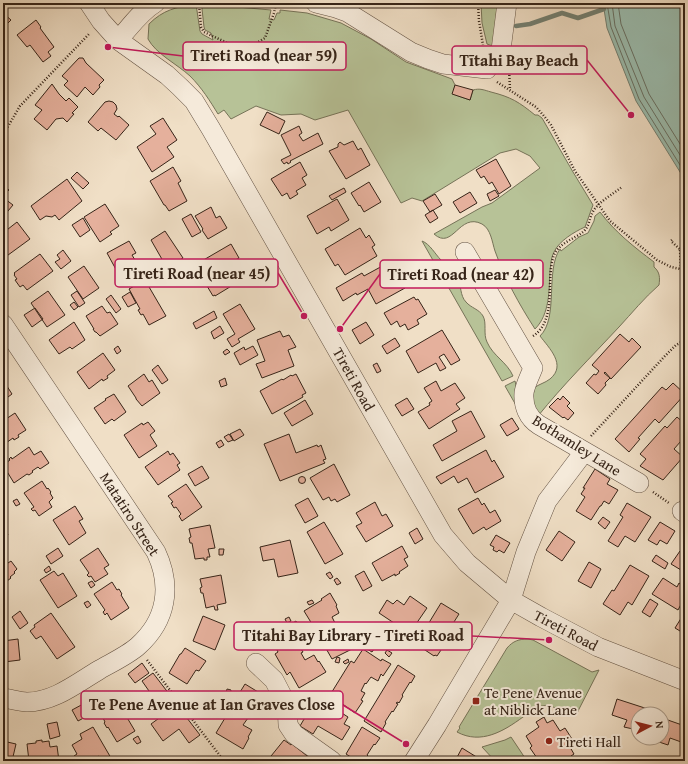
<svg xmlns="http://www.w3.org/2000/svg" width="688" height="764" viewBox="0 0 688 764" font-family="'Gentium Book Plus',serif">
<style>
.green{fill:#b7c297;stroke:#767358}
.water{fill:#9bbdaf;stroke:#738073}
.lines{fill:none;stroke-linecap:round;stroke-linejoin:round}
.shore{stroke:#687064;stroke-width:1}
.stream{stroke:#738073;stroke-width:4.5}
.building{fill:#e5b09c;stroke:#362418}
.minor-casing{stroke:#645344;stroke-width:20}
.path{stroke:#362418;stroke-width:2.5;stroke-dasharray:1 2;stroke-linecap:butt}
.minor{stroke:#f5eada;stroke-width:19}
.poi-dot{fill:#8f2418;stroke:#f5eada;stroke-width:1.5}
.labels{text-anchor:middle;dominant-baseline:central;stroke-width:4;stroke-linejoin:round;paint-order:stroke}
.street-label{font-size:15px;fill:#362418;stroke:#f5eada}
.poi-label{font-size:15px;fill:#362418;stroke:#f5eada;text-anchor:start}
.leader{fill:none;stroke:#c2185b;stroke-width:1.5}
.callout-dot{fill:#c2185b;stroke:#f5eada;stroke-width:1.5}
.callout{fill:#f5eada;stroke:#c2185b;stroke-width:1.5}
.callout-label{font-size:16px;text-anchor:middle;font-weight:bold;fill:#362418}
</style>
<rect width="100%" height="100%" fill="#f0dfc6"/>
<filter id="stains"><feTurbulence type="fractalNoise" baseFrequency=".005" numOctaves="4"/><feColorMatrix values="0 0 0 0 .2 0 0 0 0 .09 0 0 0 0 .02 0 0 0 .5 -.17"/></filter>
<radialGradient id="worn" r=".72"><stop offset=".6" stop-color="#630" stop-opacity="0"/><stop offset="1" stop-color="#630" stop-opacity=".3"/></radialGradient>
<path class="green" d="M481,3h19l-5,44 -8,-3 -5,-21z
M196,4l4,27 2,3 11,6 -2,-7 -6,-3 -1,-3 -2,-18 1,-5 68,6 -2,9 5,1 3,-7h3v-3l27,3 34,10 30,16 35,23 46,17 3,6 -2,9 17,6 3,-10c7,-2 11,0 18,2 20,5 28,10 44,23h3l4,3 31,54 20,33 -8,22c-11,5 -26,14 -31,25 -3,5 -3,12 -4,18 -1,20 0,44 -15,59 -16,-25 -30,-50 -40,-78 -3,-9 -4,-22 -13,-27 -23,-12 -29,27 -48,10l48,-27 10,-4 48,-35 -10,-12 -14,-7 -16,4 -78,48 -10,-3 -11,5 -53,-93 -33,10 -14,-6 -20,1 -25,-9 -25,13 -7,-9 -6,4c-8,-13 -16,-26 -28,-38 -13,-12 -34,-22 -42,-37l1,-15c14,-14 27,-17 47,-20z
M600,212c15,20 34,35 54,50v5c6,5 6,11 5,18 -15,13 -27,28 -40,42 -28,30 -56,58 -81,89l-6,-6 2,-22c5,-4 11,-5 16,-9 17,-14 -1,-31 -10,-43 19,-18 5,-66 20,-87l1,2 18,-14 9,-4 6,-12 1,-5z
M422,241c8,3 13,13 19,19 5,6 13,8 17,17 3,8 2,19 8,25 5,6 13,7 17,14 4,7 0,18 4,26 6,14 20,20 26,34l-11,5z
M515,381l7,32 -1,1 -16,-28z
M528,639l5,1 59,32 7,-2 -22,43c-16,5 -21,-11 -35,-7 -7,1 -13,7 -19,11 -19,14 -42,28 -66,15l3,-4 -1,-1 48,-79c6,-7 12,-9 21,-9z
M511,737l16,24h-32l-13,-14 23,-7z"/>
<path class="water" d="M603,3h82v177l-49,-79 -29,-73z"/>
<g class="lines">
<path class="shore" d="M607,3l4,24 28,72 46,74
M612,3l3,23 29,71 41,66
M618,3l3,21 28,70 36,58"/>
<path class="stream" d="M516,26l14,-2 32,-11 16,5 26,-9"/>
</g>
<path class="building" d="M3,13l8,7 -8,8z
M36,20l5,7 -1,1 14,19 -6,5 3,4 -8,6 -13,-17 -3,2 -10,-12z
M79,58h4l3,5 18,17 -5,5 1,2 -7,8 -8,-8 -8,10 -13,-12 4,-4 -6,-5z
M52,84l7,10 7,7 3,-3 9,9 -6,6 2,1 -7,8 -4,-4 -7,1 -9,11 -13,-11 8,-9 -7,-5z
M455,85l18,5 -3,10 -18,-6z
M109,101l4,1 3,3 1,4 -3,5 4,3 1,-1 10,9 -13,15 -15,-12 -3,3 -10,-9 17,-20z
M267,112l18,9 -6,13 -19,-9z
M163,118l14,22 -10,7 7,10 -22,15 -15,-25 19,-13 -6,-8z
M299,126l3,7 -3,2 4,6 15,-8 5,11 -33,17 1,1 -3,2 -1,-2 -3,2 -3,-4 10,-5 -10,-20z
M353,141l5,9 3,-2 9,17 -24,14 -17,-28 9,-4v-3l2,-2 4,3z
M496,159l15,27 -12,8 -7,-12 -3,2 -5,-8 -3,2 -5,-8z
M300,162l7,13 -5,3 4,7 -10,6 2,3 -8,5 -3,-6 -5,3 -11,-17z
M173,167l8,14 -3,2 9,18 -18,10 -4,-6h-1l-14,-24z
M77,172l12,11 -6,6 -12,-11z
M67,179l15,22 -23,19 -4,-5 -3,2 -6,-1 -6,4 -9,-14z
M369,182l12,20 -17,10 -4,-7 -1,1 -8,-13z
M3,185l6,5 -6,6z
M344,188l2,4 -14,8 -3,-4z
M495,190l4,6 -9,5 -3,-7z
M470,192l7,11 -17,10 -7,-11z
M435,194l7,11 -12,7 -7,-11z
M5,199l8,6 -10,12v-15z
M337,199l12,21 -18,11 -2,-4 -12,7 -10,-18z
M105,204l14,22 -9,6 2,2 -12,8 -16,-25z
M211,207l5,11 4,-2 7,12 -19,11 -6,-9 1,-1 -8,-13z
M433,210l5,8 -8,5 -5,-8z
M191,214l10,18 -9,5 -10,-18z
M83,218l7,12 -10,7 -8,-12z
M17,222l13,17 -26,19 -1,-1v-24z
M360,228l6,10 3,-3 6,10 -3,2 5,9 -32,19 -7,-11 -3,2 -10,-17z
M165,231l18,27 -16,10 -16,-28z
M129,241l7,12 -4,2 6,10 -19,10 -12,-22z
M231,244l8,14 -11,6 10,18 -23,14v-1l-2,1 -6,-10 2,-1 -2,-3 -3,2 -4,-6 -5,3 -7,-12z
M63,250l8,11 -10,8 -6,-7 5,-3 -3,-4z
M40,254l13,17 -26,19 -4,-5 -3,2 -5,-7 2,-1 -3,-4 1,-1 -1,-1z
M386,264l6,12 5,-3 8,15 -29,16 -8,-15 -11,6 -1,-2 -13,8 -7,-13 26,-15 2,3z
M84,266l15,22 -16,11 -15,-22z
M145,280l21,36 -17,9 -6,-11 -2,1 -3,-5 2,-1 -11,-20z
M48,291l17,24 -18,12 -16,-24z
M77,291l8,12 -6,4 -8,-12z
M130,292l6,11 -8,4 -6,-10z
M111,295l10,14 -5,4 -10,-14z
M414,297l2,3 2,-1 9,15 -10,6 2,4 -11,6 -3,-6 -5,3 -3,-6 -6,4 -7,-12z
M74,302l4,5 -4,3 -4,-5z
M240,304l15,25 -17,10 2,3 -8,5 -5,-8 8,-5 -12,-20z
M102,306l5,7 3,-1 8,12 -18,12 -4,-4h-1l-2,-3h1l-8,-13z
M35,308l8,11 -11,8 -8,-12z
M214,311l3,7 -21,11 -3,-6z
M74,322l11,18 -13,9 -2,-2 -11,7 -10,-14z
M366,322l8,13 -14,9 -8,-14z
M220,326l4,7 -10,6 -3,-7z
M442,330l18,30 -9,5 -7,-11 -5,3 7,11 -6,3 -4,-8 -18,10 -12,-22z
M280,331l3,6 6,-2 7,12 -8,3 6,16 -32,12 -6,-14 9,-3 -8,-21z
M620,334l9,8 3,-4 9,9 -30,32 -6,-7 -1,1 6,5 -5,5 1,2 -8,9 -12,-11 8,-9 2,1 3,-4 -7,-6z
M395,338l5,8 -13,8 -5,-8z
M118,346l3,5 -4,3 -3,-5z
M253,346l5,9 -18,10 -6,-12 10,-6 1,3z
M227,349l3,3 -5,3 -2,-3z
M103,353l12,17 -8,6 1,2 -5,3 -1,-2 -13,10 -12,-17z
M377,363l4,8 -4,2 -4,-8z
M158,365l10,15 -6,4 -10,-14z
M144,374l5,8 3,-2 8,13 -18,13 -6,-7v-1l-8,-12z
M296,374l10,19 -4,2 1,2 -31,17 -12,-23 22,-12 1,1 8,-5 1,1z
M225,378l2,7 -6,2 -2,-6z
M3,380l9,14 -8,6 1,1 -2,1z
M436,381l5,10 14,-8 10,15 -9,6 4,5 -31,20 -11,-17 12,-7 -1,-2 3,-2 -8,-13z
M673,383l12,11 -26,29 -4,-4 -17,19 2,1 -11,13 -14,-13 47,-52 4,3z
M114,394l12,18 -12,9 -2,-2 -7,5 -11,-16 12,-8 -1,-1z
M563,396l7,7 -3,3 7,7 -6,7 -4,-3 -1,1 -14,-11 9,-9 2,2z
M407,398l7,11 -12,7 -7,-11z
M305,400l8,14 -21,12 -8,-13z
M471,411l14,26 -43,24 -9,-16 24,-14 -5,-10z
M15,413l11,17 -8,5 1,2 -5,3 -1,-2 -10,7v-24z
M677,417l8,7v21l-4,-4 -7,8 9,8 -20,23 -23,-14 6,-7 -6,-5 25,-28 2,2z
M512,418l7,11 -12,7 -7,-11z
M148,422l7,9 -5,4 7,11 -18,12 -15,-23 18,-12 1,2z
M240,429l4,6 -10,6 -4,-7z
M229,434l4,6 -5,2 -4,-5z
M289,434l7,19 21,-8 1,2 3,-2 5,14 -3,1 2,3 -45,18 -16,-37z
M221,440l3,5 -5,3 -3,-5z
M29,447l5,8 7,-4 8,12 -9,6 -2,-2 -6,4 1,1 -4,3 -2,-1 -13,9 -11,-18 7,-5 -1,-1 2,-2 1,2z
M486,450l6,12 2,-2 10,17 -29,16 -8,-15 -9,5 -4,-7 -13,8 -5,-7z
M168,451l2,4 3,-2 7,10 -3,2 3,5 -22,15 -13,-18z
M334,464l16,31 -13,7 -2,-3 -4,2 -2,-4 -6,3 -13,-22z
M202,466l7,12 -14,8 -7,-12z
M595,469l15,10 -3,5 11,6 -9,14 -5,-3 -3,5h-1l-9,14 -15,-9 9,-14 -4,-3 4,-6h-2z
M298.5 480a3.5 3.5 0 1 1 7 0a3.5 3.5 0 1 1-7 0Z
M42,481l5,8 1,-1 3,4 -1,1 3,5 -4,4 3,5 -13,9 -4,-6 -2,1 -2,-2 3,-2 -10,-14z
M186,484l16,23 -20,14 -3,-5 2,-2 -5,-7 -2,1 -3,-5 2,-1 -5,-6z
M308,498l10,18 -13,7 -10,-18z
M478,498l4,7 2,-2 6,10 5,-3 6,11 -15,9 -2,-3 -11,7 -15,-25z
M17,499l3,5 -4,2 -3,-5z
M375,502l7,14 4,-2 7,12 -27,16 -10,-16 6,-3 -6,-10z
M627,503l24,14 -16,25 -10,-6 -7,11 -10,-6 15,-24 -3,-2z
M75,506l8,13 -4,2 7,12 -17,12 -16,-25z
M603,517l7,5 -5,7 -7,-6z
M324,522l19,32 -18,10 -18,-32z
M660,522l15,9 -8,13 -7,-4 -3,5 -9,-5z
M210,525l5,23 -7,1 2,8h-3v3h-3v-2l-9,1 -3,-16h-2l-1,-5 2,-1 -2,-8z
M417,528l6,11 -8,5 -6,-11z
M6,531l2,4 -3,1 -2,-4z
M559,531l16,11 -13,19 -16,-11z
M496,535l14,8 -6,10 -5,-3 -2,2 -4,-2 1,-3 -4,-2z
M290,540l8,33 -20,4 -4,-18 -11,2 -3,-14z
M402,546l6,11 -4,2 4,7 -9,6 1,1 -5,3v-2l-13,7 -10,-18z
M58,548l5,8 -12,8 -5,-8z
M98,548l11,17 -5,3 4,6 -13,8 -4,-6 -2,1 -2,-2 2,-2 -9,-13z
M219,549h5l-1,6h-4z
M680,551l5,3v9l-4,7 -10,-6z
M656,555l12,8 -3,6 -13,-8z
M3,558l5,5 3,-2 6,8 -3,3 1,1 -5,4 1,1 -8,6z
M589,562l12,7 -10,19 -13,-7z
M630,565l19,11 -17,29 -4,-3 -8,13 -17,-11 9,-14 2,1z
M49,566l2,4 -5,3 -2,-3z
M54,571l4,5 5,-3 14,23 -19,12 -18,-28z
M364,571l8,15 -9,5 -8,-15z
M330,572l3,5 -3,2 -4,-5z
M221,575l5,28 -9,2 1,5h-3l-1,-4 -8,2 -3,-15h-2l-1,-5 2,-1 -2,-8z
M337,578l4,5 -4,2 -3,-5z
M663,578l14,9 2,-4 6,4v10l-7,13 -26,-16z
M92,581l3,4 -4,3 -3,-5z
M112,582l5,8 2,-1 3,5 -1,1 8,13 -18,12 -4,-7 -2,2 -2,-3 2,-2 -11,-16z
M330,593l7,12 -1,1 3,7 -7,4 4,8h-1l4,8 9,-5 4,6 1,-1 7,12 -28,14 -8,-14 -4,2 -12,-20 4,-3 -8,-13 18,-11 -1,-1z
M410,596l17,12 -22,32 -10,-7 5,-6 -21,-14 8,-13 6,4 4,-4 7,5z
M650,599l8,5 -8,13 -8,-5z
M312,600l2,3 -5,2 -2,-3z
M88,601l3,4 -4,3 -3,-5z
M441,603l18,11 -12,19 4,2 -4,6 -2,-2 -2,4 2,1 -8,12 -2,-1 -1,1 -18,-12z
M20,611l8,12 -8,6 -8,-12z
M685,612v22l-10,-6z
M51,613l24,34 -18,12 -16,-23 -5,3 -6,-8 5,-4 -1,-2z
M203,616l22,9 -10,25 -22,-9z
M289,617l2,4 -4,2 -2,-4z
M296,621l7,12 -2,1 4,6 -7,4 5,8 -2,1 4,7 9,-5 4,7 1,-1 7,11 -27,16 -9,-16 -3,3 -12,-21 3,-2 -7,-14 18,-11 -1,-1z
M18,639l2,21 -16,2 -1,2v-23z
M369,646l5,3 -2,3 -5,-3z
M185,648l21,13 -7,10 -3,-1 -9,14 -18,-11 11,-19h1z
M363,649l18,12 1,-2 9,5 -8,12 -2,-2 -3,7 -7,-4 -5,7 -1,-1 -4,8 4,2 -4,7 2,1 -8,12 -25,-18 21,-34 3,2z
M387,650l5,3 -3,4 -4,-4z
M337,657l3,1 -1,5 -4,-1z
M348,659l1,3 -4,2 -2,-2z
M142,663l7,10 -14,10 -7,-9z
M398,665l17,11 -4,7 -1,-1 -8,13 1,1 -4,7 -1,-1 -2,1 2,1 -5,8 -1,-1 -7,11 1,1 -5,9 -17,-11z
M153,673l20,26 -18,15 -4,-5 -6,4 -9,-12 13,-10 -7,-10z
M245,684l18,11 1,-2 9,5 -7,12 -2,-1 -4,6 -7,-4 -10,14 9,5 -4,7 1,1 -6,11 -27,-16 9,-15 -4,-2 12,-21 4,2z
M227,689l4,1 -1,8 -5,-1z
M317,697l10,7 -1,1 10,7 1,-2 11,7 -4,7 6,3 -8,13 -24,-14 -5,8 -13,-8z
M617,699l37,12 -1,3h-15v9l-3,-1 -2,7 -9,-2 3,-7 -15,-5z
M85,703l6,11 -13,7 -6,-11z
M119,704l16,27 -18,11 -9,-15 -1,1 -3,-5 1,-1 -4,-8z
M177,705l23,30 -11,8 -10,-14 -16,12 -12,-17z
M544,717l3,6 6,-3 7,11 5,-3 7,11 -5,3 7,12 -3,2 3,5h-41l4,-3 -7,-10 2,-2 -6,-10 13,-9 -3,-5z
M662,718l23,8v16l-1,1 -14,-5 -2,7 -9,-3 2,-4h1z
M57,722l3,14 -10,3 -3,-15z
M93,727l18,31 -5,3h-4l-3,-5 -8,5h-3l-2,-4 -5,3 -2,-3 -3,2 -2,-3 3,-2 -5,-9 10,-6 -2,-5z
M362,727l18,11 -5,7 -1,-1 -7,11 1,1 -3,5h-8l-11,-7z
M138,736l3,6 -4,2 -4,-5z
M42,740v2l7,-1 1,6 7,-1 2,15h-30l-2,-17 9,-1v-2z
M284,740l7,5 1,-1 19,15 -1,2h-43z
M3,741l13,3 -4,17h-9z
M462,748l21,13h-28z"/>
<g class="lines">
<g class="minor-casing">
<path id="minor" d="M89,3l12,18 17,19 49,35 13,12 14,14 17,28 232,406 24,28 44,37 30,17 57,30 87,34
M316,3l20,5 11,4 64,40 17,7 15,5 44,5 14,-19 6,-47
M118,40c12,-13 22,-28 37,-37
M465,252l68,116c-3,8 -8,17 -9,25 -1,13 4,25 15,32l100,58
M3,324l153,228c16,34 11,68 -18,94 -10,9 -27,17 -39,24 -22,13 -45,32 -72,32 -8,0 -16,-3 -24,-4
M682,511l3,2
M256,663l18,17 13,25 1,20 6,9 38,27
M414,761l23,-36 74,-125 15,-48 21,-51 37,-49"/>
</g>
<path class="path" d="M199,3l2,24 3,5 36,17 8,-1 17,-10 9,-25 2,-10
M478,3l1,18 4,24
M516,54c16,1 26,14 42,15
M509,69l1,20
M497,82l39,25 8,9 7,9 24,46 35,50 47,39 14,7 14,3
M3,135l17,-29 69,-72
M672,240l-1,1 14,13
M680,250l1,19
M533,336c25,-16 12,-57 21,-81 5,-12 20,-16 29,-23 7,-6 6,-15 11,-22 6,-9 19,-16 28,-23
M591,436l73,-79 12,-12 9,-5
M653,492l16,11
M147,660l77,101"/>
<use href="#minor" class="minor"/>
</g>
<g class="poi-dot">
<rect x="472" y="697" width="8" height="8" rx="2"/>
<circle cx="549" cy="741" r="4"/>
</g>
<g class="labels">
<g class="street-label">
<text transform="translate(354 379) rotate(61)">Tireti Road</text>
<text transform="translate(577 445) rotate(32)">Bothamley Lane</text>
<text transform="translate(130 514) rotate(57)">Matatiro Street</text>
<text transform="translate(566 630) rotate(28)">Tireti Road</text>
</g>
<g class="poi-label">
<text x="484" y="692">Te Pene Avenue<tspan x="484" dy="17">at Niblick Lane</tspan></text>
<text x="557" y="741">Tireti Hall</text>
</g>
</g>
<path class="leader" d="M108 47L183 56M631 115L587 60M304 316L278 273M340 329L380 274M549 640L472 636M406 744L343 705"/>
<g class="callout-dot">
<circle cx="108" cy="47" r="4"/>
<circle cx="631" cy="115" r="4"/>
<circle cx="304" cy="316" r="4"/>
<circle cx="340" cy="329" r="4"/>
<circle cx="549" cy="640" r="4"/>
<circle cx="406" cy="744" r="4"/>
</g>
<g class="callout">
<rect x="183" y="42" width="163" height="28" rx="4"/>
<rect x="452" y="46" width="135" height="28" rx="4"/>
<rect x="115" y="259" width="163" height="28" rx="4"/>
<rect x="380" y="260" width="163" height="28" rx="4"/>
<rect x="234" y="622" width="238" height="28" rx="4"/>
<rect x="81" y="691" width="262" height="28" rx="4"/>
</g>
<g class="callout-label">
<text x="264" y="61">Tireti Road (near 59)</text>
<text x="519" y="66">Tītahi Bay Beach</text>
<text x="197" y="279">Tireti Road (near 45)</text>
<text x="461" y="280">Tireti Road (near 42)</text>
<text x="353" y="641">Titahi Bay Library - Tireti Road</text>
<text x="212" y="710">Te Pene Avenue at Ian Graves Close</text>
</g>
<rect width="688" height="764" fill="none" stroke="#f0dfc6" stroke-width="16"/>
<rect x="4" y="4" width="680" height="756" fill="none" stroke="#362418" stroke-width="2"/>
<rect x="8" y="8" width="672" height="748" fill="none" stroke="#362418"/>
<g transform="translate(650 726) rotate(83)"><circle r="19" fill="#f5eada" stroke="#a99b8c"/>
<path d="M0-3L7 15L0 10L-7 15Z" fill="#8f2418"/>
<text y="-6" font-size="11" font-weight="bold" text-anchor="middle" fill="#362418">N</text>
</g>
<rect width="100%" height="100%" filter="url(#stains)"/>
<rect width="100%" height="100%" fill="url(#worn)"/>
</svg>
